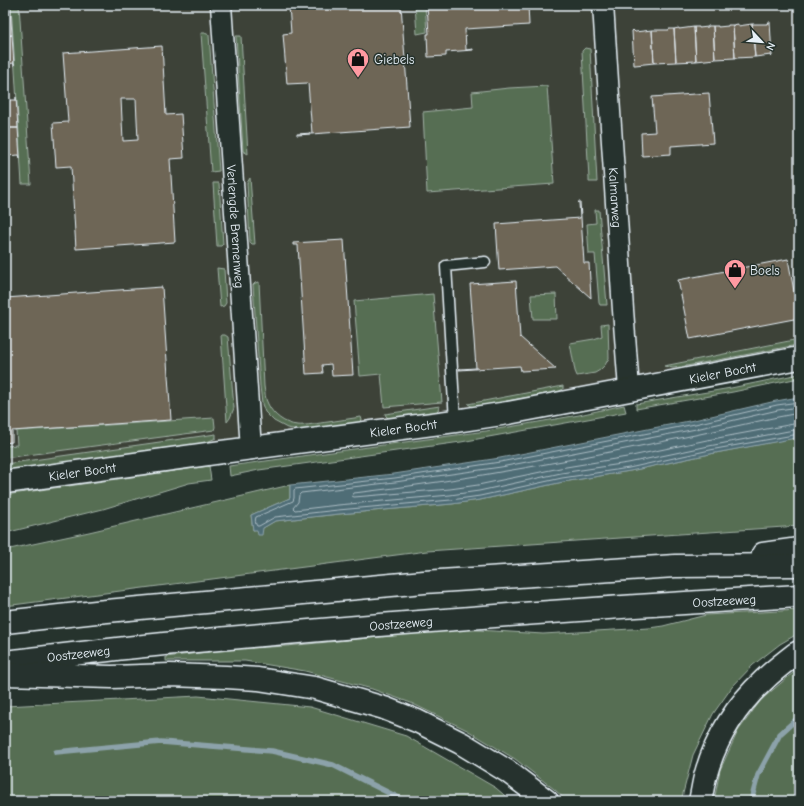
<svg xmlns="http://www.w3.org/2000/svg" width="804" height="806" viewBox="0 0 804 806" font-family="'Comic Neue',sans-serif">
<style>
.built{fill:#3c4239}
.green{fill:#576e52;stroke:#a0b0a5}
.water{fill:#4f6d76;stroke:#8ca2aa}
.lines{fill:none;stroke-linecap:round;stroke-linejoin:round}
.shore{stroke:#abbcc4;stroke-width:1}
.stream{stroke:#8ca2aa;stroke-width:5.5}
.building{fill:#6e6656;stroke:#e8f1f8;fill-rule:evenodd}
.lane-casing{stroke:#e8f1f8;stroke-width:13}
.street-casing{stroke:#e8f1f8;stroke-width:23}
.secondary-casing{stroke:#e8f1f8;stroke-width:25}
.highway-casing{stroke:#e8f1f8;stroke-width:25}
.lane{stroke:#26332d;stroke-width:10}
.street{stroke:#26332d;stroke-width:20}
.secondary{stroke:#26332d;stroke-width:22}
.highway{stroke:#26332d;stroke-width:22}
.labels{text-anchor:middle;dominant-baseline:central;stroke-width:3;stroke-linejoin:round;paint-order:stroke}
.poi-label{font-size:13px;fill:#e8f1f8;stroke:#26332d;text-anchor:start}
.street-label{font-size:13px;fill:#e8f1f8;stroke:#26332d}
</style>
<rect width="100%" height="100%" fill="#26332d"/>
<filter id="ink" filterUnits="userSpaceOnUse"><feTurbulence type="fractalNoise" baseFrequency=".025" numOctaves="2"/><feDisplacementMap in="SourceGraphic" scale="8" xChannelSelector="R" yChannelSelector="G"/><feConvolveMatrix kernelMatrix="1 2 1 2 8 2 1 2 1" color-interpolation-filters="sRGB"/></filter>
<g filter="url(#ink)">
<path class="built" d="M5,5h794v357l-794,128z"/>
<path class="green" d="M11,5h8l12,179h-9z
M415,5h10l2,27 -10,2z
M201,33h4l4,2 10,136 -8,1z
M236,36h5l7,118 -5,-3z
M585,48l5,1 7,133h-8v-3l-7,-128z
M547,86l7,98 -127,9 -4,-81 50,-5 -1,-15 37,-4z
M250,178l5,66h-3l-2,-2 -3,-59z
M213,183h6l4,61 -2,2h-4z
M595,210h4l8,95h-7l-1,-2 -4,-49h-6l-2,-30 9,-1z
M217,268l7,1 2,34 -2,3 -4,1z
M259,282l5,104c1,6 1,13 4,18 5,11 17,20 29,21 10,1 21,-2 31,-3 11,-2 22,-3 33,-5l1,3 -4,4 -59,6 -12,-2 -13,-7 -9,-9 -3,-8 -2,-18 -7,-101 2,-2z
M433,294l9,108 -58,5 -3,-33 -21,2 -6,-75z
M556,294l1,25h-24l-2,-24z
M608,324l1,34 -4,7 -5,5 -5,3 -18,3 -2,-5 -5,-28 24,-4 8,-3 -1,-11z
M221,335h4l3,2 6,71 -4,10 -3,4z
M799,339v6h-2l-116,22 -8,1 -9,-2z
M799,374v4l-66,14 -97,17v-5l95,-16z
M563,386v3l-5,3 -85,15 -5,-3z
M624,405l2,7 -165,30 -202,28 -29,6 -1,-10 257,-35 93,-16z
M440,406l-2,4 -2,2 -48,6 -2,-2 -1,-2z
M214,418l1,9 -1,3 -209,28v-12l12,-1 -1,-14z
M216,434v4l-16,7 -195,26v-7z
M799,437v89l-372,25 -422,55v-56l84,-18 201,-47v13l-39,17 2,15 10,-2 12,-7 64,-7 113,-10 28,-4 83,-18 67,-11 80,-17z
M209,466l2,14 -22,3 -86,26 -98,24v-38z
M799,610v23l-19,11 -27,21 -21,22 -19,27 -20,41 -12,46h-114l-13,-12 -39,-30 -48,-29 -56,-27 -39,-14 -67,-18 -60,-10h-79v-4l66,-8 55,-3 174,-17 82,5 106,-6 14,-2 43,-11z
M799,669v132h-85l6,-31 18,-39 23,-31 33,-28z
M198,696l112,11 96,29 90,52 15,13h-506v-95z"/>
<path class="water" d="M799,397v40l-3,1 -86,16 -80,17 -67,11 -83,18 -28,4 -113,10 -64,7 -12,7 -1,7h-4l-1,-5h-4l-2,-15 39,-17v-13l104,-11 106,-16 194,-38 82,-19z"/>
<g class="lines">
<path class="shore" d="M799,402l-22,3 -82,19 -195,38 -105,16 -100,11 -1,1v8l-1,3 -37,16c-1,2 -1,7 1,9h2l16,-9 63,-7 113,-10 29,-4 82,-18 67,-10 81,-18 89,-16
M799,407l-21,3 -82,19 -195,38 -106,15 -94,11 -2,2 -1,7 -5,6 2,2 43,-5 112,-10 29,-4 82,-18 67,-10 81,-17 90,-17
M799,413c-35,6 -69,15 -104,22 -113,23 -226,45 -341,58l-2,3 2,1 96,-8 28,-4 82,-17 67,-11 80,-17 92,-17"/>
<path class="stream" d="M56,752l105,-10 111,9 61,14 72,36
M751,801l7,-26 22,-41 19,-17"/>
</g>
<path class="building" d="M10,5l2,30 -7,1v-28h5z
M289,5h112l9,122 -113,8v-1l15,-1 -4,-50 -21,1 -4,-50 8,-1z
M427,5h101l1,20 -64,4 1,21 7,-1v1l-27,2v4l-18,1 -1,-23h2z
M768,22h2l2,34 -1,1v-2l-16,2 -3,-33h15v-1h2z
M738,24v2l14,-2 3,33 -20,1 -2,-33z
M728,25h5l2,33 -20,1 -2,-33h5v1l10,-1z
M708,26h5l2,33 -19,2 -2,-34h5v1l9,-1z
M694,27l2,34 -20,1 -2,-33 5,-1v1z
M669,29h5l2,33 -22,1 -2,-33h17z
M633,30l2,2 17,-2 2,33 -19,2h-1l-2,-34z
M12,35l2,31v-3l-9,1v-28z
M162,46l4,69 15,-1 3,44 -14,1 5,83 -99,7 -5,-83 -15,1 -3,-44 15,-1 -5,-69zM121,99h15l2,41 -15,1z
M709,93l4,50 -42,3v8l-29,2 -1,-23 14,-1 -3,-35z
M16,97l2,31h-13v-28h11z
M5,128h13l2,30 -1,-3 -14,1z
M578,202h2l4,61h5l2,35 -36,-32 -56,4 -3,-46 84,-6 -1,-15z
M344,240l9,135 -21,1 -1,-12 -9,1 1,8 -17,1 -8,-129h-5v-2z
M788,259l11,59 -109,21 -12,-59z
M516,281l4,56 36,32 -35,2 -1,-5 -61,4 1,-2v1l16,-1 -6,-84z
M162,287l9,133 -159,11v11l-7,1v-145z"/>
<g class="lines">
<g class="lane-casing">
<path id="lane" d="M455,421l-9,-155 39,-4"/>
</g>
<g class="street-casing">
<g id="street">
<path id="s1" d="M221,5l30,444"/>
<path id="s2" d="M603,5l20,305 6,79"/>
</g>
</g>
<g class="secondary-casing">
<g id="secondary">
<path id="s3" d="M5,482l217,-30 233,-31 53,-8 291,-55"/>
</g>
</g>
<g class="highway-casing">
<g id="highway">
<path d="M763,554l36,-5"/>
<path d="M5,622l91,-10 328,-30 251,-16 124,-1"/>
<path id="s4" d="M5,662c53,-6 106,-13 159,-18 211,-20 423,-36 635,-48"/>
<path d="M5,674l107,3 58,-2 56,2 32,2 57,9 69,20 33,13 44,22 46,28 40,30"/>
<path d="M700,801c2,-8 3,-16 5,-24 10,-38 32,-72 60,-98 9,-9 20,-17 30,-25l4,-2"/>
</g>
</g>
<use href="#lane" class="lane"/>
<use href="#street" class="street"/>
<use href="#secondary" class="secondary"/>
<use href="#highway" class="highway"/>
</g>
</g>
<defs>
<g id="shop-pin" transform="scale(1.15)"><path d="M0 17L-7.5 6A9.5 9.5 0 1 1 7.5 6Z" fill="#ff9aa2" stroke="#26332d"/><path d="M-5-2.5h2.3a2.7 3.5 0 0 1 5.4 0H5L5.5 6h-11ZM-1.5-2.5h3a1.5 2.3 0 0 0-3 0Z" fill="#111"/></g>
</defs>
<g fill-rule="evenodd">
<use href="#shop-pin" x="358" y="59"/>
<use href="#shop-pin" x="735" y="270"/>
</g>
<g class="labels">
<g class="poi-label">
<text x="374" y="59">Giebels</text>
<text x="750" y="270">Boels</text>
</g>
<g class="street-label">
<text stroke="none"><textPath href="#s2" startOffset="193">Kalmarweg</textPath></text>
<text stroke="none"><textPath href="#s1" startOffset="222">Verlengde Bremenweg</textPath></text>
<text stroke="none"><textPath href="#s3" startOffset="726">Kieler Bocht</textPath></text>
<text stroke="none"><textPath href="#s3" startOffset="402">Kieler Bocht</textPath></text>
<text stroke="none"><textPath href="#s3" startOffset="78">Kieler Bocht</textPath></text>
<text stroke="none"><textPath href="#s4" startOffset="722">Oostzeeweg</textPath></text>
<text stroke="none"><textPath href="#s4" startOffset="398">Oostzeeweg</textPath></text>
<text stroke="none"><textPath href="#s4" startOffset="74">Oostzeeweg</textPath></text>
</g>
</g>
<rect width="804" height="806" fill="none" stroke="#26332d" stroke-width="20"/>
<rect x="10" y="10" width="784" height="786" fill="none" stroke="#e8f1f8" stroke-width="1.5" filter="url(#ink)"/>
<g transform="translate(762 42) rotate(116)" stroke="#26332d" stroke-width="3" paint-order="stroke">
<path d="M0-3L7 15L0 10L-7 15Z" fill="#e8f1f8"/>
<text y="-6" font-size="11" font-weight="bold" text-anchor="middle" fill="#e8f1f8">N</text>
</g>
</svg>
